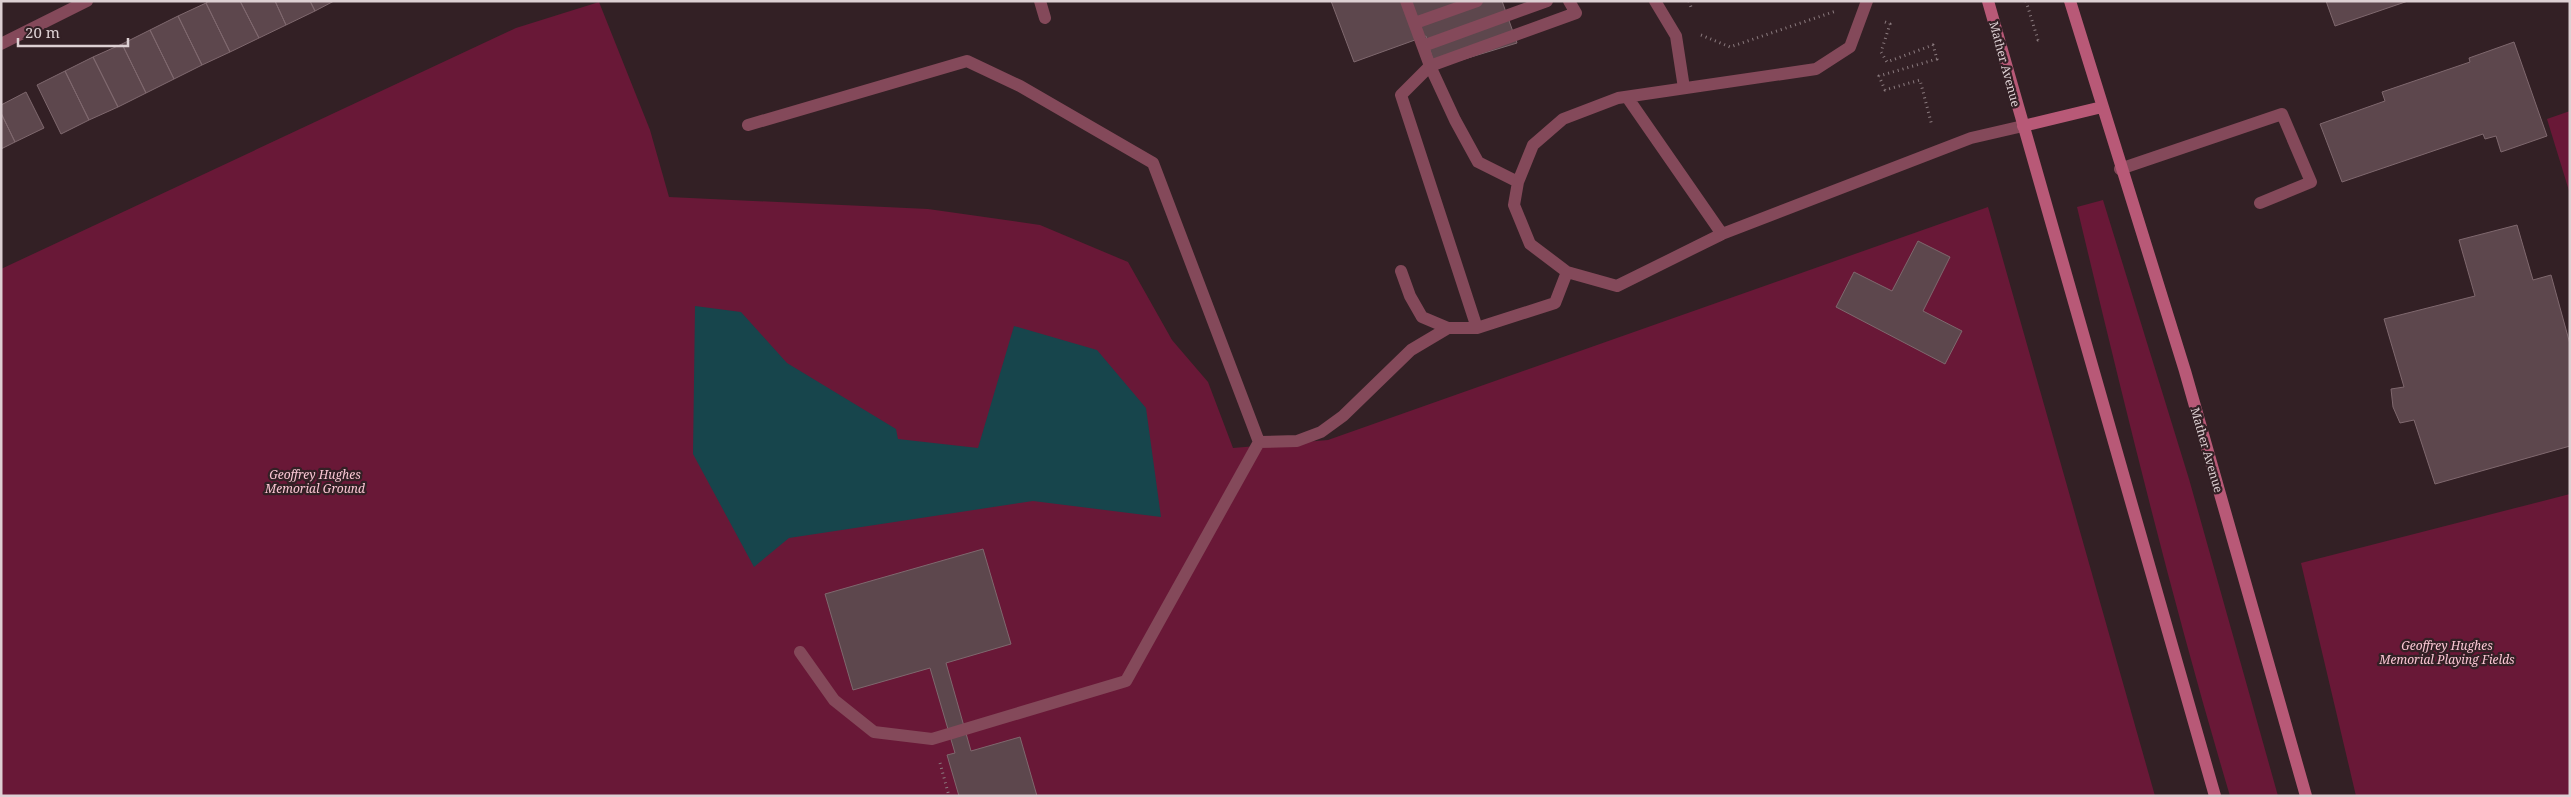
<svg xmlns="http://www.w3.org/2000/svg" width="2571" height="797" viewBox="0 0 2571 797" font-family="'Noto Serif',serif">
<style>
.green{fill:#691837}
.water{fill:#17454c}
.building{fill:#5d474d;stroke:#7f686e}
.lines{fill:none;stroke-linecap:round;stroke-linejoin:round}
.path{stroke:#8b7b7f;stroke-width:3;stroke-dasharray:1 4;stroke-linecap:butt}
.service{stroke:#84495a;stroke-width:12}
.minor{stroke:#84495a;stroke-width:12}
.secondary{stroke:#b85977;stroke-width:12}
.labels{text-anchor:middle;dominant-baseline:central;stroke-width:4.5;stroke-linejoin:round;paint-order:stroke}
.street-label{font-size:12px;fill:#ddd0d3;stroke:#332025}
.park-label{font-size:12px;font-style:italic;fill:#fbc7d4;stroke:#332025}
</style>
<rect width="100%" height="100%" fill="#332025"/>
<path class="green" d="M599,2l51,128 19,67 259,12 112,16 88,37 44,78 36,42 25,66 95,-8 660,-233 167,589h-2154v-527l515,-241z
M2570,111v83l-23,-75z
M2103,200l86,279 89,317h-48c-58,-195 -106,-392 -153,-589z
M2570,494v302h-214l-55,-233z"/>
<path class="water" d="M695,306l46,6 46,51 109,66 2,10 80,9 36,-122 83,24 49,58 15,109 -128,-16 -244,37 -35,29 -61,-113z"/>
<path class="building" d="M209,1h31l19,37 -29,14 -24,-49z
M240,1h35l11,24 -27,13z
M275,1h35l5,10 -29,14z
M310,1h24l-19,10z
M1331,1h171l15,42 -82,25 -9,-32 -72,26z
M2326,1h82l-73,25z
M206,3l24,49 -28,13 -24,-49z
M178,16l24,49 -28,14 -24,-49z
M150,30l24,49 -28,14 -24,-49z
M2514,42l33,94 -46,16 -5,-16 -11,3 -2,-5 -141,48 -22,-58 65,-23 -3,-9 88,-30 -1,-4z
M122,44l24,49 -28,14 -25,-50z
M93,57l25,50 -29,13 -24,-49z
M65,71l24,49 -28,14 -24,-49z
M26,92l18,36 -29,14 -14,-29v-8z
M1,113l14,29 -14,7z
M2517,225l16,55 18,-5 19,69v102l-135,38 -21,-64 -14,3 -7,-16 -2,-18 13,-2 -20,-68 91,-23 -16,-56z
M1918,241l32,16 -27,54 39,20 -17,33 -109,-57 18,-35 38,19z
M983,549l28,95 -65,19 25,88 49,-14 17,59h-78l-12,-41 8,-2 -25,-85 -77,22 -28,-96z"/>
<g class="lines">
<path class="path" d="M1689,1l3,9
M2026,1l12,39 4,-1
M1885,22l5,2 -9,28 6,10 46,-17 4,14 -58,17 6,14 35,-10 12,46
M1701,35l29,12 106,-36
M940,763l9,33"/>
<path class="service" d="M1406,1l24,65 25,54 23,42 40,20
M1655,1l21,35 8,52
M1867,1l-17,46 -34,22 -198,29 -55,21 -30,26 -15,37 -4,23 16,39 37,28 50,14 105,-52 249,-96 52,-12
M1415,23l62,-22
M1423,46l124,-45
M1627,97l95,137
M748,125l219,-64 53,25 133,77 106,279 -133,239 -194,58 -58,-7 -40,-32 -34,-48
M2120,169l162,-55 29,68 -51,21
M1401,271l9,25 12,21 26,11h29l78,-25 12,-31
M1477,328l-76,-233 29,-29 146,-53 -7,-12
M1259,442l38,-1 24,-9 22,-16 68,-66 37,-22"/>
<path class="minor" d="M1040,1l5,17
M1,44l86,-43"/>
<path class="secondary" d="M1988,1l227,795
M2070,1l115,370 121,425
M2023,126l79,-19"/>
</g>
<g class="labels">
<g class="street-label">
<text transform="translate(2005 64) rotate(75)">Mather Avenue</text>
<text transform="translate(2207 450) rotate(74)">Mather Avenue</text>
</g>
<g class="park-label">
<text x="315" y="474">Geoffrey Hughes<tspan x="315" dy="14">Memorial Ground</tspan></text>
<text x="2447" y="645">Geoffrey Hughes<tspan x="2447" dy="14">Memorial Playing Fields</tspan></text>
</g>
</g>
<rect width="2571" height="797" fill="none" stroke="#ddd0d3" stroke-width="5"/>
<path d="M18 38v8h110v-8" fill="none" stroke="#ddd0d3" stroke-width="2.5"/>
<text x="25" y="38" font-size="15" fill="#ddd0d3" stroke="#332025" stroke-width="4" paint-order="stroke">20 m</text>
</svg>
